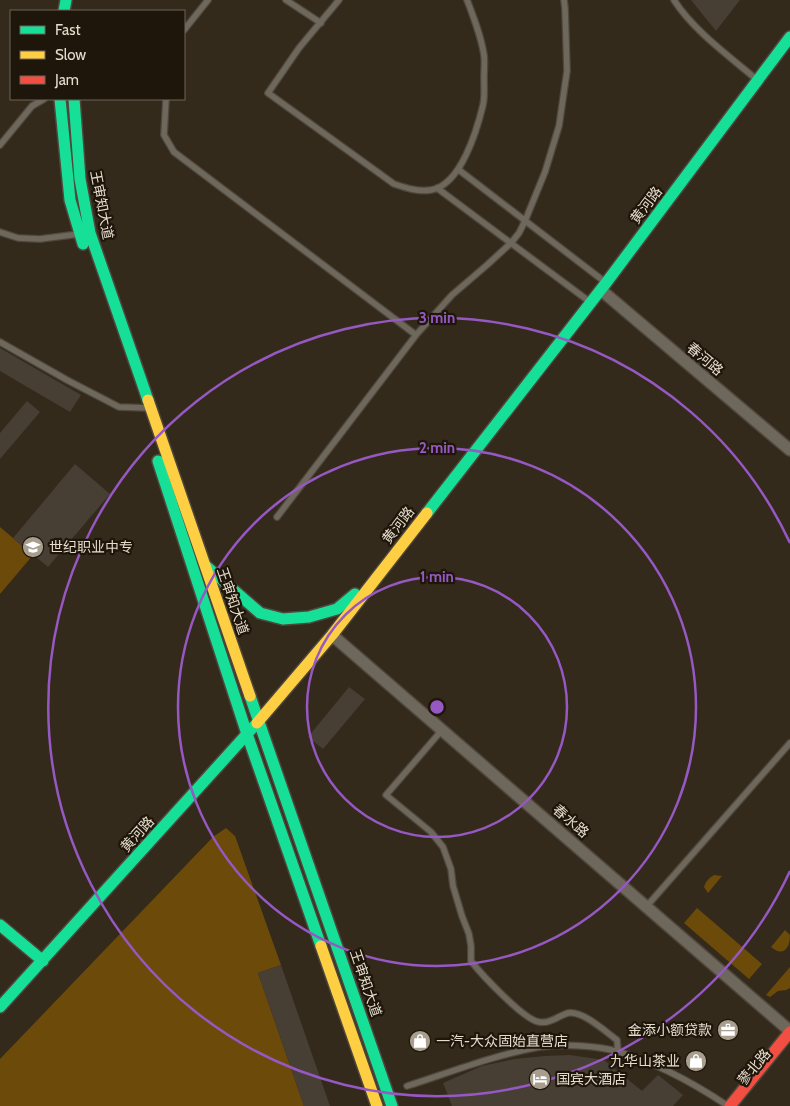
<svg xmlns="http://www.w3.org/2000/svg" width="790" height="1106" viewBox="0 0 790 1106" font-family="Cabin,'Noto Sans SC',sans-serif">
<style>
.green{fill:#6c4b0a}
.building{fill:#473f34}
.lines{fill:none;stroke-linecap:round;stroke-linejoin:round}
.lane-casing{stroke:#4f473c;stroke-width:8}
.street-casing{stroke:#4f473c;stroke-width:14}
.fast-casing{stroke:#4f473c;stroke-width:14}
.slow-casing{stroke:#4f473c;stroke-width:14}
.jam-casing{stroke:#4f473c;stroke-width:14}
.lane{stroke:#6e675c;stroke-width:5.5}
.street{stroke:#6e675c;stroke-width:11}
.fast{stroke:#16e098;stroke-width:11}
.slow{stroke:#ffcf43;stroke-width:11}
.jam{stroke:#f24e42;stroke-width:11}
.ring{fill:none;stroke:#9658c2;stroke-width:2.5}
.labels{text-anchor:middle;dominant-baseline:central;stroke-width:4.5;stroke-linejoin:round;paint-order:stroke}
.street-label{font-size:14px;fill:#e6dccc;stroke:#1e160b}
.poi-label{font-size:14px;fill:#e6dccc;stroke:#1e160b;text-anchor:start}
.centre{fill:#9658c2;stroke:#1e160b;stroke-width:2.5}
.ring-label{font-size:15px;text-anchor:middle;font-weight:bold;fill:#9658c2;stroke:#1e160b;stroke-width:4.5;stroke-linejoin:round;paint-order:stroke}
</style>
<rect width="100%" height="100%" fill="#332a1b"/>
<path class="green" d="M0,527l33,28 -33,39z
M226,828l9,8 46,129 -23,8 46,133h-304v-47l213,-222z
M714,875l8,1 -14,17 -4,-6c2,-6 5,-9 10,-12z
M697,908l65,56 -13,15 -65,-56z
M785,930l5,5c0,14 -7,22 -19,12z
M790,967v21l-4,2 -8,1 -8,6 -4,-2z"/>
<path class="building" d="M691,0h49l-24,31z
M0,348l81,47 -11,17 -70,-41z
M27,401l13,11 -40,47v-26z
M75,464l35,30 -62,73 -35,-29z
M349,687l16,12 -42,50 -15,-12z
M281,965l49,141h-26l-46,-133z
M570,1055l34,5 38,31 16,-16 25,20 -10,11h-221l-9,-23 39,-17 33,-7 30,-3z"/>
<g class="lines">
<g class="lane-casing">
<path id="lane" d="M286,0l35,23
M339,0l-40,48 -31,45 126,91c12,4 24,8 37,6 30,-5 46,-60 52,-85 2,-9 1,-18 1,-27 0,-7 1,-16 0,-23 -3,-19 -10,-37 -17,-55
M674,0c19,30 55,56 82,79
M184,30l24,-30
M166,99l-2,36 10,17 242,183 36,-40 35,-30 24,-22 8,-10 6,-12 20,-49 14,-46 8,-55 -2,-63 -1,-8
M0,145l32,-39 12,-7
M459,170l146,112
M437,188l153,114
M0,232l18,6 22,1 39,-5
M0,342l67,38 52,27 30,1
M277,517l139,-182
M442,730l-56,65 45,37 12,15 8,22 2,17 9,30 7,18 2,12v15c10,13 53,59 68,61 11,2 19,-6 29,-9 14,-3 38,19 49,27l1,11
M646,907l144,-164
M407,1086c44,-14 87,-31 132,-39 22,-3 58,-2 80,5 38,11 76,32 109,54"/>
</g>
<g class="street-casing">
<path id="street" d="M601,290l189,160
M332,635l458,396"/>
</g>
<g class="fast-casing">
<path id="fast" d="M64,11l2,-11
M60,99l10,101 13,44
M74,99l6,80 10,54 58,167
M158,461l89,273 74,212
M427,513l179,-230 184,-246
M207,567l53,46 23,6 26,-2 28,-8 18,-15
M250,696l142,410
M0,925l43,36
M0,1007l257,-284"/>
</g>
<g class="slow-casing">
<path id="slow" d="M148,400l102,296
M257,723l75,-88 95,-122
M321,946l56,160"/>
</g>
<g class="jam-casing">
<path id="jam" d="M730,1106l60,-74"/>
</g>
<use href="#lane" class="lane"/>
<use href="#street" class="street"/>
<use href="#fast" class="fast"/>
<use href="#slow" class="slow"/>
<use href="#jam" class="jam"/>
</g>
<g class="ring">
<circle cx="437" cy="707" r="130"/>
<circle cx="437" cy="707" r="259"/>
<path d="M790 871A389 389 0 1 1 790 543"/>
</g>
<defs>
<g id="school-disc" transform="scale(1.125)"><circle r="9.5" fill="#a79e8e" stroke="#1e160b"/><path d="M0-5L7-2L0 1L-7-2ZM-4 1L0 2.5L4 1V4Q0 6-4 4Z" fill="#fff"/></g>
<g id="office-disc" transform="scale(1.125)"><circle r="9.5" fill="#a79e8e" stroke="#1e160b"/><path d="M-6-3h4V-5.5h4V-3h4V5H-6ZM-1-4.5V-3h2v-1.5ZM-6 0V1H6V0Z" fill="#fff"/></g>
<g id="shop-disc" transform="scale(1.125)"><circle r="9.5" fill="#a79e8e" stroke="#1e160b"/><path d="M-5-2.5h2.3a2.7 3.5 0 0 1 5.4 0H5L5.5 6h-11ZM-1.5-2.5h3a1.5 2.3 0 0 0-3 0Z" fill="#fff"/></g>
<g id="hotel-disc" transform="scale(1.125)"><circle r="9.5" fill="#a79e8e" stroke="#1e160b"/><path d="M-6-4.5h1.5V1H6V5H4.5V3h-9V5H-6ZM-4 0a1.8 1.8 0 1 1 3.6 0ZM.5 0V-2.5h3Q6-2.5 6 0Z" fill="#fff"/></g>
</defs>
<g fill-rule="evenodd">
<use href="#school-disc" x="33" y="547"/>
<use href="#office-disc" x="728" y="1030"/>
<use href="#shop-disc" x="420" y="1041"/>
<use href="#shop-disc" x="696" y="1061"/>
<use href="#hotel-disc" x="540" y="1079"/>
</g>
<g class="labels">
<g class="street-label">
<text transform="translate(102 205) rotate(79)">王审知大道</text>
<text transform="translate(646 205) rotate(-53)">黄河路</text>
<text transform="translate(705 359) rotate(40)">春河路</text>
<text transform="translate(398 525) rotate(-52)">黄河路</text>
<text transform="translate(233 601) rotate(71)">王审知大道</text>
<text transform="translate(571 821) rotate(41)">春水路</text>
<text transform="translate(137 834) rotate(-48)">黄河路</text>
<text transform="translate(366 983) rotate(71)">王审知大道</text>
<text transform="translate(754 1067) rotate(-50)">蓼北路</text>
</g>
<g class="poi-label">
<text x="49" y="547">世纪职业中专</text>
<text x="712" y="1030" text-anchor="end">金添小额贷款</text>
<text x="436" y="1041">一汽-大众固始直营店</text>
<text x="680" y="1061" text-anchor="end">九华山茶业</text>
<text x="556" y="1079">国宾大酒店</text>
</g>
</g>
<circle cx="437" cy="707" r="8" class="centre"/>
<g class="ring-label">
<text x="437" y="323">3 min</text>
<text x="437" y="453">2 min</text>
<text x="437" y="582">1 min</text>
</g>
<rect x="10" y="10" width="175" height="90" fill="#1e160b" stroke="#6e6558"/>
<rect x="20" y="26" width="25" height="8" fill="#16e098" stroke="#6e6558"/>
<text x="55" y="35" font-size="15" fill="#e6dccc">Fast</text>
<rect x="20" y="51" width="25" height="8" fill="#ffcf43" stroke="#6e6558"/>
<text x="55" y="60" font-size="15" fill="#e6dccc">Slow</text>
<rect x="20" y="76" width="25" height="8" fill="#f24e42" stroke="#6e6558"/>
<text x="55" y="85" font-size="15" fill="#e6dccc">Jam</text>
</svg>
